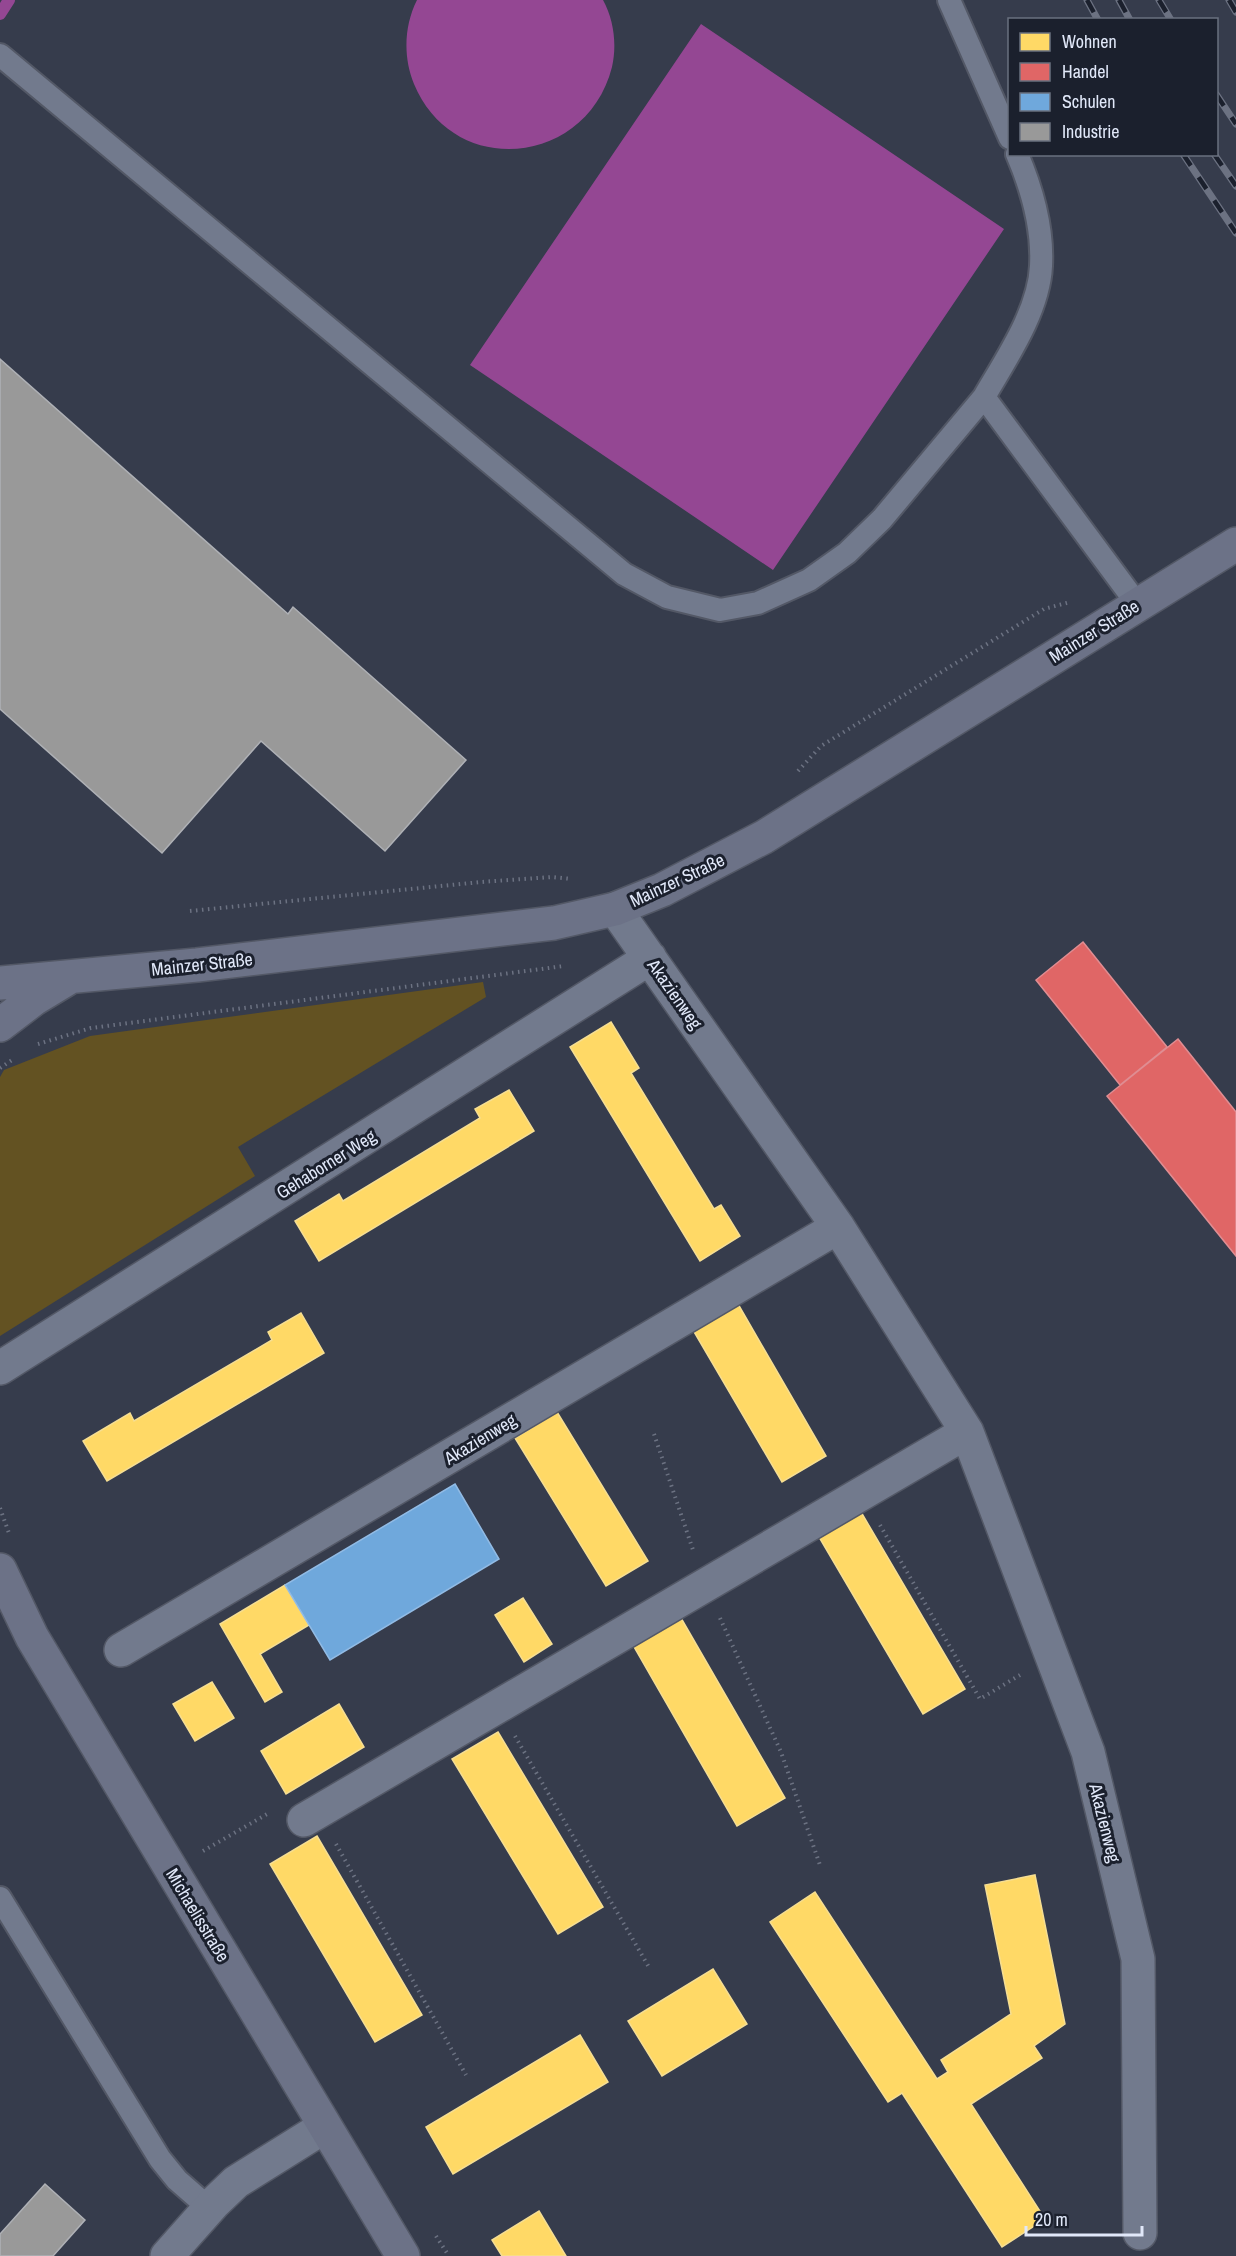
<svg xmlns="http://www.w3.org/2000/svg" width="1236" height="2256" viewBox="0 0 1236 2256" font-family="'Archivo Narrow',sans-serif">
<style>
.green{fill:#635222}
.water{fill:#944793}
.homes{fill:#ffd966;stroke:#f6de92;stroke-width:1.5}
.shops{fill:#e06666;stroke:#e08d92;stroke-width:1.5}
.schools{fill:#6fa8dc;stroke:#91bbe5;stroke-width:1.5}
.industry{fill:#999;stroke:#afb1b6;stroke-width:1.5}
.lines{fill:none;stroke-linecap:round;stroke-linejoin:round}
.stream{stroke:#944793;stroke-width:12}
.lane-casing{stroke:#535866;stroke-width:26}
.street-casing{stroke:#535866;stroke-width:36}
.secondary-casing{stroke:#535866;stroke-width:36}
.path{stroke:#6c7282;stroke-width:4;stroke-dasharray:1.5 4.5;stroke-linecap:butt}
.lane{stroke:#727a8d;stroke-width:22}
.street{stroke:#727a8d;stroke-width:33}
.secondary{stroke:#6c7287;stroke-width:33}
.rail-casing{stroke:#6c7282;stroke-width:7}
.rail{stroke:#1b202d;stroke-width:4.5;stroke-dasharray:14;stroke-linecap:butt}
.labels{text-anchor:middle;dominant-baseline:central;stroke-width:6;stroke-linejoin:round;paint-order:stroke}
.street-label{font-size:18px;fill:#e1e8f9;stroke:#1b202d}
</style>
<rect width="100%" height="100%" fill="#363c4c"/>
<path class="green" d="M483,982l3,15 -248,150 17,29 -255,160v-259l4,-7 86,-34z"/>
<path class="water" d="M417,0h186c11,20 14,45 9,67 -25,99 -158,113 -198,17 -11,-27 -10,-58 3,-84z
M701,24l303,205 -231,341 -303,-205z"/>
<path class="homes" d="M611,1022l28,46 -8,5 83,136 7,-4 19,31 -40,25 -130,-214z
M509,1090l25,41 -215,130 -24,-40 44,-27 4,7 137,-83 -5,-9z
M738,1304l88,152 -44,26 -89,-152z
M301,1313l23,40 -217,128 -24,-40 47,-28 4,8 138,-81 -4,-8z
M557,1412l91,149 -42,25 -91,-148z
M861,1512l104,177 -42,25 -104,-177z
M285,1585l24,40 -49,29 22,38 -17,10 -45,-78z
M523,1598l29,46 -28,18 -29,-47z
M681,1618l104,180 -48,28 -104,-181z
M212,1682l22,36 -39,23 -22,-37z
M339,1704l25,43 -78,47 -25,-43z
M498,1732l105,175 -45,27 -106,-175z
M317,1836l105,179 -47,27 -105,-178z
M1035,1875l30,149 -31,22 8,12 -71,46 74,115 -43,28 -100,-154 -14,9 -118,-180 45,-30 122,187 11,-7 -7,-12 70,-46 -26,-129z
M713,1969l34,55 -85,52 -34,-55z
M580,2035l28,47 -155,92 -27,-47z
M539,2211l27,45h-64l-10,-16z"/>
<path class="shops" d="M1083,942l84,105 -47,38 -84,-105z
M1178,1039l58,73v144l-129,-160z"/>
<path class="schools" d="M455,1484l44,75 -169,101 -45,-75z"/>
<path class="industry" d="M0,359l288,255 5,-7 173,153 -81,91 -124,-110 -99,112 -162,-144z
M45,2184l40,36 -32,36h-53v-22z"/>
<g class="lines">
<path class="stream" d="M0,14l9,-14"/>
<g class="lane-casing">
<path id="lane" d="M949,0l61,138
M0,55l624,519 43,23 53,13 38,-7 51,-23 38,-27 35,-34 102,-122 154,208
M984,397c22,-38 55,-86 57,-131 2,-37 -9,-77 -24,-112
M0,1898l160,261 17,21 32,28"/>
</g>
<g class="street-casing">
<path id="street" d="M615,909l223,318 129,205 121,320 50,207 2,274
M0,1368l650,-410
M121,1650l717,-423
M304,1820l663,-388
M167,2256l47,-53 22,-21 88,-55"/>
</g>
<g class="secondary-casing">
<path id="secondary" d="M0,983l197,-18 357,-42 61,-14 47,-19 102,-53 472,-293
M0,1025l34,-26 33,-20
M0,1570l32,67 371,619"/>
</g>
<path class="path" d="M798,771l23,-25 223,-137 26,-7
M190,911l291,-29 71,-5 20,2
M38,1044l53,-16 473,-62
M0,1068l12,-8
M654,1434l39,116
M0,1508l10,28
M880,1525l100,174 40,-24
M720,1618l61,134 40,116
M515,1736l135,233
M336,1844l130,231
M203,1851l66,-38
M436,2236l13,20"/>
<use href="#lane" class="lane"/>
<use href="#street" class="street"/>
<use href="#secondary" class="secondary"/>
<g class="rail-casing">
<path id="rail" d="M1087,0l11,20
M1119,0l11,20
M1159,0l12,20
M1229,0l7,12
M1216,94l20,30
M1183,154l53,79
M1214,154l22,32"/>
</g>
<use href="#rail" class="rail"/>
</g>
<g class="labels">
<g class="street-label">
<text transform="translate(1094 631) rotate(-32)">Mainzer Straße</text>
<text transform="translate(677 880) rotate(-25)">Mainzer Straße</text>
<text transform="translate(202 964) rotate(-6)">Mainzer Straße</text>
<text transform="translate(675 994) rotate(55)">Akazienweg</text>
<text transform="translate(326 1164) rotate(-32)">Gehaborner Weg</text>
<text transform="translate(480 1439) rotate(-31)">Akazienweg</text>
<text transform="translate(1105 1823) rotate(76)">Akazienweg</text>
<text transform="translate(198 1915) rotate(59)">Michaelisstraße</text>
</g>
</g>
<rect x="1008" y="18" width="210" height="138" fill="#1b202d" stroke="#6a707f" stroke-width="1.5"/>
<rect x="1020" y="33" width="30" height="18" fill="#ffd966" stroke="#6a707f" stroke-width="1.5"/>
<text x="1062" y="48" font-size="18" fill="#e1e8f9">Wohnen</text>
<rect x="1020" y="63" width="30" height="18" fill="#e06666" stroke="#6a707f" stroke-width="1.5"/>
<text x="1062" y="78" font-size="18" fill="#e1e8f9">Handel</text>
<rect x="1020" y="93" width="30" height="18" fill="#6fa8dc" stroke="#6a707f" stroke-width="1.5"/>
<text x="1062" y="108" font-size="18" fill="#e1e8f9">Schulen</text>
<rect x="1020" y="123" width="30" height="18" fill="#999999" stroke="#6a707f" stroke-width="1.5"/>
<text x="1062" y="138" font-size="18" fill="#e1e8f9">Industrie</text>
<path d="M1026 2226v9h116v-9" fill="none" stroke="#e1e8f9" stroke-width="3"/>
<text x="1035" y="2226" font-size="18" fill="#e1e8f9" stroke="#1b202d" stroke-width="4.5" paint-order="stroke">20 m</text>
</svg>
